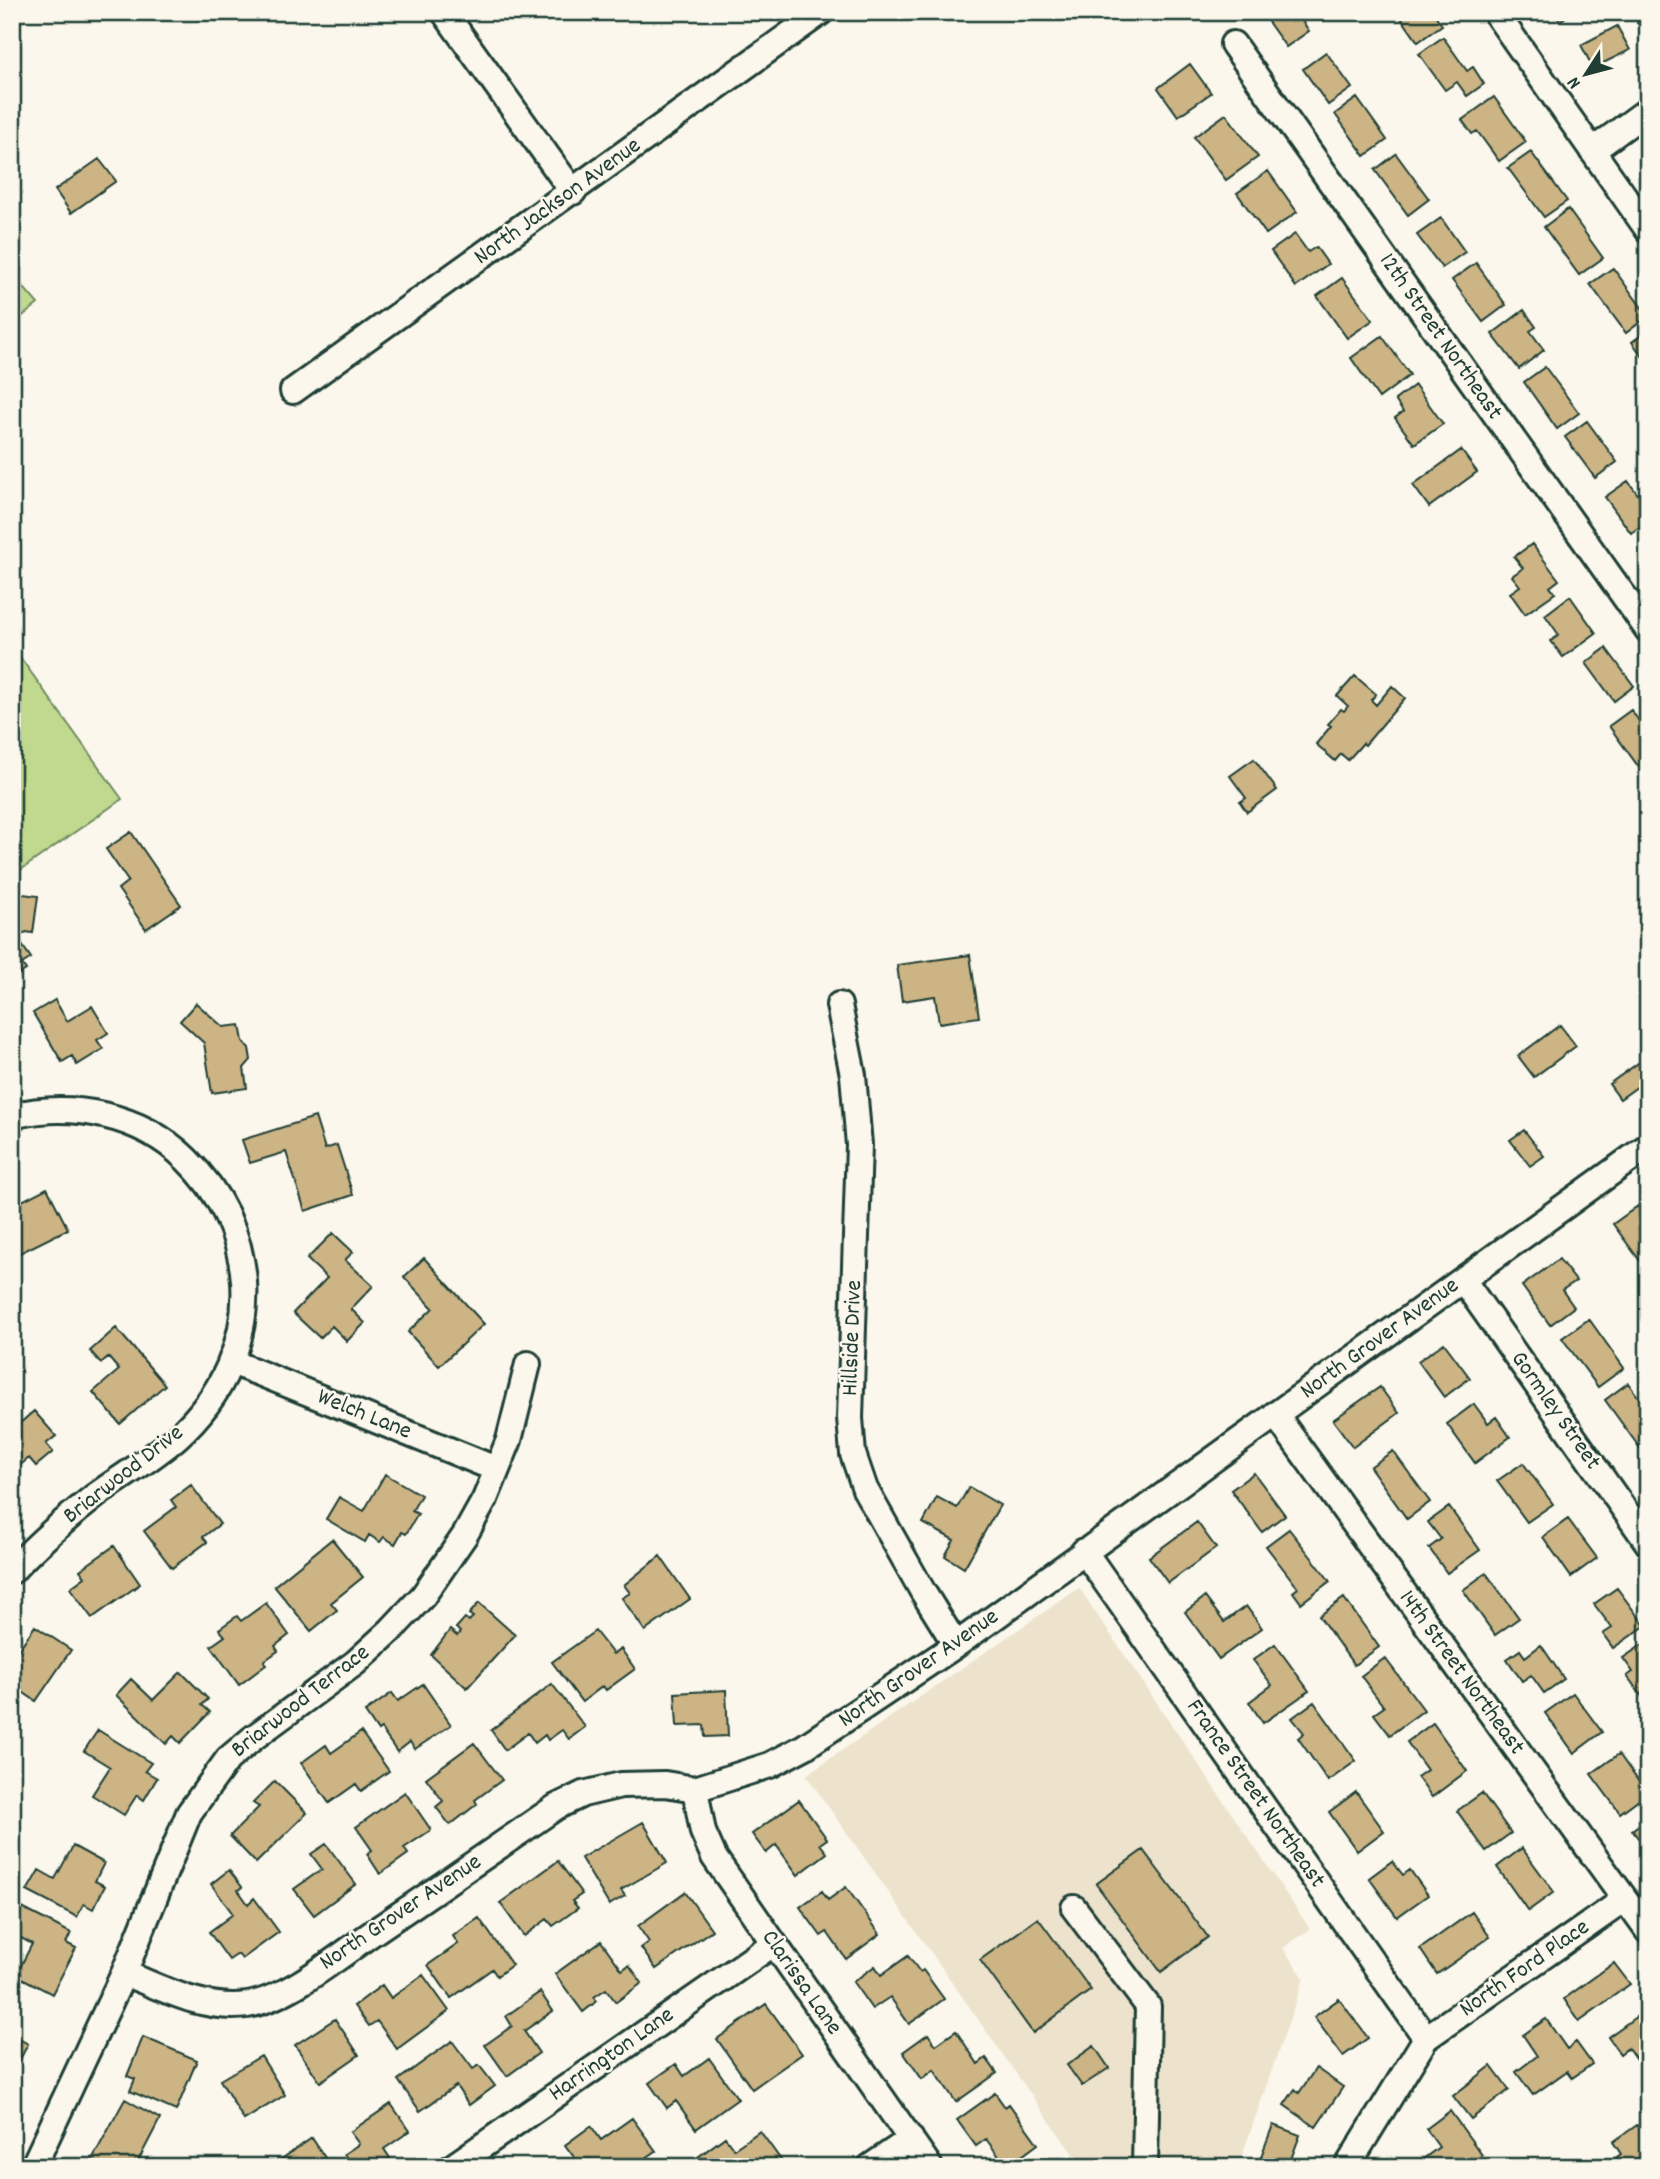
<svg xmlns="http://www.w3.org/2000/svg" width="1660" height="2179" viewBox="0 0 1660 2179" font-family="Dekko,sans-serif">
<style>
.built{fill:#ede3cd}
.green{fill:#c1d98f;stroke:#708b62;stroke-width:2}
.building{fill:#ccb484;stroke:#1f3d34;stroke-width:2}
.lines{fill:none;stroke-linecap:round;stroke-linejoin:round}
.minor-casing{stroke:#1f3d34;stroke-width:30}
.minor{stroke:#fbf7ec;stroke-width:24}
.labels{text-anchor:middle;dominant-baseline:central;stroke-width:5;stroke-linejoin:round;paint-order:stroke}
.street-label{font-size:24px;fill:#1f3d34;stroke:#fbf7ec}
</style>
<rect width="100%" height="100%" fill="#fbf7ec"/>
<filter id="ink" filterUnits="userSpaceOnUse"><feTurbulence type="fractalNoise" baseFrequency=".0143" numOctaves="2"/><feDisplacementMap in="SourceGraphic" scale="14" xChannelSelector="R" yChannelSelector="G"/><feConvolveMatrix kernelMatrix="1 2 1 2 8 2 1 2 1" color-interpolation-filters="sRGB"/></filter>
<g filter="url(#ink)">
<path class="built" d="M1079,1588l231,341 -27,19 21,30 -66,189h-156l-276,-392z"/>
<path class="green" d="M12,274l26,30 -26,20z
M12,646l110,153 -110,77z"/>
<path class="building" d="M1261,12h35l13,19 -23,16z
M1397,12h36l9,13 -24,17z
M1554,12h18l-12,9z
M1644,12h4v19l-11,-8z
M1617,26l13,24 -37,18 -12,-23z
M1443,37l24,34 6,-4 11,17 -17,12 -10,-14 -12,8 -26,-36z
M1326,52l26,36 -24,17 -25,-36z
M1190,64l21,29 -33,23 -20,-28z
M1494,97l32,45 -27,19 -22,-30 -5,3 -10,-14z
M1357,98l30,42 -22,16 -30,-42z
M1226,114l32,43 -32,23 -32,-43z
M1531,152l36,49 -23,16 -36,-49z
M1396,154l33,45 -21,16 -33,-45z
M99,159l17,22 -45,32 -16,-23z
M1268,171l29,41 -31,22 -29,-41z
M1568,209l35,49 -24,17 -35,-48z
M1441,218l24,34 -23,16 -25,-33z
M1295,234l13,18 8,-5 12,17 -32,23 -25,-36z
M1476,263l30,42 -23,17 -31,-42z
M1613,268l35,48 -22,17 -36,-49z
M1342,278l31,42 -26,18 -30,-42z
M1524,310l12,17 -6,4 14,19 -25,19 -27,-35z
M1648,330v34l-16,-22z
M1382,336l28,39 -31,23 -28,-40z
M1545,367l34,46 -22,16 -33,-47z
M1415,385l28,39 -29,20 -19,-26 8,-6 -8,-12z
M1587,421l30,41 -22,16 -30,-41z
M1461,450l16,22 -48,35 -16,-22z
M1628,481l20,27v13l-17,12 -26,-36z
M1532,544l27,36 -9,7 5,6 -30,21 -15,-21 10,-7 -8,-10 11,-8 -9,-11z
M1570,596l26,37 -33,24 -12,-16 8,-6 -14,-20z
M1606,648l28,38 -20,15 -28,-38z
M1355,676l21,18 -5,6 5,5 16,-19 13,12 -40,47 -2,-2 -15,17 -7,-6 -6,7 -19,-17 15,-18 -3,-2 13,-15 3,2 4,-5 -11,-10z
M1631,710l17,23v26l-10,7 -29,-40z
M1254,759l23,31 -30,22 -7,-10 6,-4 -16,-22z
M131,832l50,73 -35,24 -28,-40 10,-8 -22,-32z
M16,893l22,3 -5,37 -7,-1 -9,6 14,20 -9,6 4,6 -14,9v-75z
M970,955l9,62 -40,6 -4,-27 -33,5 -5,-36z
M55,1000l12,21 25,-15 16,27 -11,7 6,9 -26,16 -5,-9 -10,6 -29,-49z
M196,1003l27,24 17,-2 3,16 6,7 2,12 -7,8 3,20 -35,5 -8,-50 -24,-22z
M1560,1025l16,21 -42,31 -16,-21z
M1648,1056v23l-28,20 -11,-15z
M315,1117l10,32 12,-4 16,50 -48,16 -19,-59 -36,11 -8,-23z
M1524,1130l20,26 -14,10 -20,-26z
M47,1188l21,41 -56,28v-51z
M1638,1206l10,13v37l-8,5 -27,-37z
M333,1233l20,19 -8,8 28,26 -22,23 14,14 -18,18 -15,-15 -12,12 -27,-25 34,-35 -20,-19z
M424,1258l60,66 -45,42 -31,-34 25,-24 -29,-31z
M1559,1259l17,22 -14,9 12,17 -24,18 -28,-39z
M1589,1319l35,49 -26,19 -36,-49z
M116,1328l49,57 -45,39 -27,-32 26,-22 -11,-13 -7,6 -11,-12z
M1444,1343l26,35 -26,19 -26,-36z
M1628,1383l20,27v37l-6,4 -37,-51z
M1380,1387l19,26 -46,34 -20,-27z
M1474,1404l14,19 8,-6 14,20 -35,26 -28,-39z
M34,1411l22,25 -10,8 7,8 -17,14 -7,-8 -17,14v-42z
M1393,1451l37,51 -23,17 -37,-52z
M1523,1463l30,41 -26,18 -30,-41z
M1254,1473l31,42 -23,17 -31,-42z
M385,1474l36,21 -9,16 6,3 -12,20 -4,-2 -7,12 -11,-7 -4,5 -11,-7 -4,7 -39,-23 13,-22 25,14z
M191,1485l29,39 -17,13 4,5 -35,26 -28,-37 32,-24 -5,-7z
M969,1487l31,18 -36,63 -19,-12 9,-16 -31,-17 14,-26 20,11z
M1449,1507l31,43 -33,23 -18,-25 12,-9 -13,-17z
M1568,1519l29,39 -26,19 -28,-40z
M1197,1522l19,26 -48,35 -19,-26z
M1289,1529l41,52 -29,22 -8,-11 5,-4 -32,-42z
M332,1539l31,38 -32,26 6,7 -26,21 -37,-45z
M114,1546l26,38 -48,34 -22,-30 15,-11 -5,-7z
M660,1556l30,43 -45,32 -23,-33 8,-5 -6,-8z
M1486,1573l33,45 -24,17 -32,-45z
M1617,1588l28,38 -32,22 -10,-14 9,-6 -18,-24z
M1205,1597l19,25 22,-16 16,22 -43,31 -34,-47z
M1344,1598l35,49 -25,18 -35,-49z
M266,1603l23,32 -14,11 3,5 -14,10 2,4 -27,20 -28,-39 14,-10 -6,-7 18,-13 4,5z
M479,1603l36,32 -48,53 -36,-33 19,-25 7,6 3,-4 -4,-4 9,-10 4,3 4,-4 -4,-3z
M35,1626l36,24 -35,51 -24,-16v-26z
M595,1631l18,23 8,-5 14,20 -29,21 -3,-4 -21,16 -30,-40z
M1648,1641v54l-5,3 -16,-22 6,-4 -10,-14z
M1275,1644l34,47 -46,32 -14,-21 23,-17 -19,-25z
M1541,1645l23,34 -20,14 -13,-18 -9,6 -15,-22 13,-9 5,7z
M1385,1658l39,52 -34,25 -16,-21 10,-7 -23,-31z
M181,1672l27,27 -6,6 8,7 -30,31 -7,-7 -7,8 -50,-49 15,-16 22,21z
M423,1684l28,41 -36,24 -5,-7 -13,10 -16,-23 -3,2 -13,-19 27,-19 6,8z
M552,1684l33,43 -16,12 -7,-9 -14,10 -3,-5 -10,8 -7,-10 -23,17 -14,-20z
M726,1690l2,46 -23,1 -1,-12 -27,1 -2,-33z
M1573,1693l29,39 -28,21 -29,-40z
M1314,1702l42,59 -28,20 -30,-43 6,-5 -12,-15z
M1433,1723l34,48 -35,26 -15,-20 10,-7 -20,-28z
M98,1730l53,33 -6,8 12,7 -13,22 -7,-5 -13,20 -32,-20 18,-28 -26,-16z
M361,1732l28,39 -28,20 -5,-7 -27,19 -28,-40 25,-18 5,8z
M474,1743l28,37 -27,20 2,4 -27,21 -14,-18 7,-6 -17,-23z
M1619,1754l28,39 -27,20 -29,-39z
M275,1781l32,32 -51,50 -26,-27 29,-29 -6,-4z
M405,1792l26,38 -27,18 4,6 -28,20 -13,-20 5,-4 -16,-23z
M1356,1792l28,39 -27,20 -28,-39z
M1482,1793l29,40 -25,18 -29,-40z
M799,1800l28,39 -7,5 7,9 -29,22 -22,-30 -10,8 -14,-19z
M1648,1818v33l-16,-21z
M643,1822l24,41 -46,27 4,6 -16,9 -28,-47z
M326,1844l30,40 -42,31 -20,-26 28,-20 -11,-15z
M73,1846l31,17 -9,18 10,5 -12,23 -9,-5 -7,13 -50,-26 12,-21 16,9z
M1522,1848l32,44 -26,19 -31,-44z
M1143,1850l65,87 -47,35 -65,-88z
M558,1861l24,33 -10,7 6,7 -25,18 -6,-7 -23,17 -24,-33z
M1392,1861l11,14 7,-5 18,25 -31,22 -28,-39z
M229,1870l13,17 -4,3 10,14 6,-6 25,34 -37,27 -4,-5 -9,6 -20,-28 24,-18 -22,-30z
M846,1887l34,47 -34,25 -19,-27 -6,4 -21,-29 22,-16 6,9z
M685,1892l27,38 -56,39 -15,-21 8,-6 -11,-16z
M22,1908l49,25 -5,10 10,5 -24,46 -36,-19 16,-31 -20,-11v-6z
M1472,1912l18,25 -53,37 -17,-25z
M479,1918l33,47 -15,11 -5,-7 -41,29 -23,-33 30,-21 -5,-8z
M1038,1918l53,72 -58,43 -53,-73z
M601,1941l21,29 7,-5 13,18 -26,19 -10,-13 -12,8 3,4 -14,11 -28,-38z
M908,1956l12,16 3,-2 21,29 -35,25 -19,-27 -18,12 -19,-27 22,-16 6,9z
M1614,1963l16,21 -51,37 -15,-22z
M423,1975l26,36 -52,38 -20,-28 -8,5 -15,-20 28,-21 9,13z
M540,1992l13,19 -29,20 15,22 -32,23 -22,-31 27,-19 -6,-10z
M1339,1999l29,39 -25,18 -29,-39z
M766,2004l36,50 -50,35 -35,-50z
M1647,2009l1,2v65l-20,-28 -8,6 -12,-17z
M335,2019l24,36 -39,27 -25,-37z
M1546,2019l21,30 9,-7 16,22 -20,14 -5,-7 -34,24 -17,-23 21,-16 -14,-21z
M956,2031l22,33 8,-6 11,15 -41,29 -22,-32 -12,9 -19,-27 25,-18 8,11z
M12,2035l16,9 -16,31z
M143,2037l54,23 -21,51 -46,-20 5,-12 -8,-3z
M452,2041l21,28 6,-4 16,21 -26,19 -13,-19 -36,25 -22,-31z
M1094,2046l15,22 -27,18 -15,-21z
M261,2056l24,39 -41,25 -24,-40z
M709,2058l29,41 -42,30 -20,-28 -9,7 -18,-25 27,-19 8,12z
M1491,2066l18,24 -38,29 -18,-23z
M1316,2068l27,19 -27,40 -32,-22 11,-16 4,4z
M995,2093l10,14 4,-3 29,40 -31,23 -21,-28 -10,7 -19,-26z
M125,2099l35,20 -25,48h-42l-4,-2z
M391,2104l19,27 -26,18 6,9 -12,9h-25l-9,-13 15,-10 -9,-12z
M1450,2111l32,44 -16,12h-45l-3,-4 21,-16 -13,-18z
M632,2118l24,33 -23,16h-40l-5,-8 -8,6 -15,-20 26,-19 10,14z
M1273,2125l27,10 -12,32h-31z
M1637,2125l11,14v28h-45l18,-13 -8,-12z
M760,2131l21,29 -8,7h-68l-7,-10 27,-20 9,12z
M312,2138l19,29h-61z
M1053,2159l6,8h-17z"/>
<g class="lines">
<g class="minor-casing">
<path id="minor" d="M444,12l129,180
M1495,12l153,218
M1233,44l415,586
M1592,151l56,-41
M293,391l528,-379
M839,1005l14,70 6,70 -9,273 3,36 12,35 58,103 33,53
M12,1116c60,-15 129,-1 174,43 34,33 54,75 58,122 4,60 -22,116 -67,156 -25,22 -55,39 -82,59 -29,23 -58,47 -83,75
M1463,1280l185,263
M232,1362l264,107
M1275,1414l373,517
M1084,1551l342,487
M695,1789l8,43 11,25 216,310
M1074,1908l74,98 -3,161
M124,1973c38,15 80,38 123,32 40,-6 91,-48 124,-71 62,-42 124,-85 185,-127l27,-13 38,-9 44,-1 30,5 75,-24 34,-18 152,-102 692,-499
M33,2167l91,-194 65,-160 39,-54 25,-21 102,-75 36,-33 32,-34 42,-61 20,-36 24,-59 19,-76
M452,2167l321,-223
M870,2167l41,-28
M1347,2167l79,-129 198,-138"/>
</g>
<use href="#minor" class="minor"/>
</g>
</g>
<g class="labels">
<g class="street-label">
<text transform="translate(558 202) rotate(-36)">North Jackson Avenue</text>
<text transform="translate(1440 337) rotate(55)">12th Street Northeast</text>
<text transform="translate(853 1338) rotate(-88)">Hillside Drive</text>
<text transform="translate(1380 1339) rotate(-36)">North Grover Avenue</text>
<text transform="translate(1555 1411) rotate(55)">Gormley Street</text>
<text transform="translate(364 1415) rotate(22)">Welch Lane</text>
<text transform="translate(124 1475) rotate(-38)">Briarwood Drive</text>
<text transform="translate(919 1669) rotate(-35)">North Grover Avenue</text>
<text transform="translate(1461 1673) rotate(54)">14th Street Northeast</text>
<text transform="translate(301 1702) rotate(-38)">Briarwood Terrace</text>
<text transform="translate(1255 1794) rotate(55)">France Street Northeast</text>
<text transform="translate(401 1913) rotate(-34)">North Grover Avenue</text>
<text transform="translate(1525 1969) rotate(-35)">North Ford Place</text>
<text transform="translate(801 1983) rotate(55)">Clarissa Lane</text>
<text transform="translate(612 2055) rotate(-35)">Harrington Lane</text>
</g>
</g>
<rect width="1660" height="2179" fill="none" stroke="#fbf7ec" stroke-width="42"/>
<rect x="21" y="21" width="1618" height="2137" fill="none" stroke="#1f3d34" stroke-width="2.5" filter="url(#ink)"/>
<g transform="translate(1586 74) rotate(234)" stroke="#fbf7ec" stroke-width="5" paint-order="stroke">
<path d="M0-5L12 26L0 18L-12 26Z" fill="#1f3d34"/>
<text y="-10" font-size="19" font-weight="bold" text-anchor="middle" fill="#1f3d34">N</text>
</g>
</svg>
